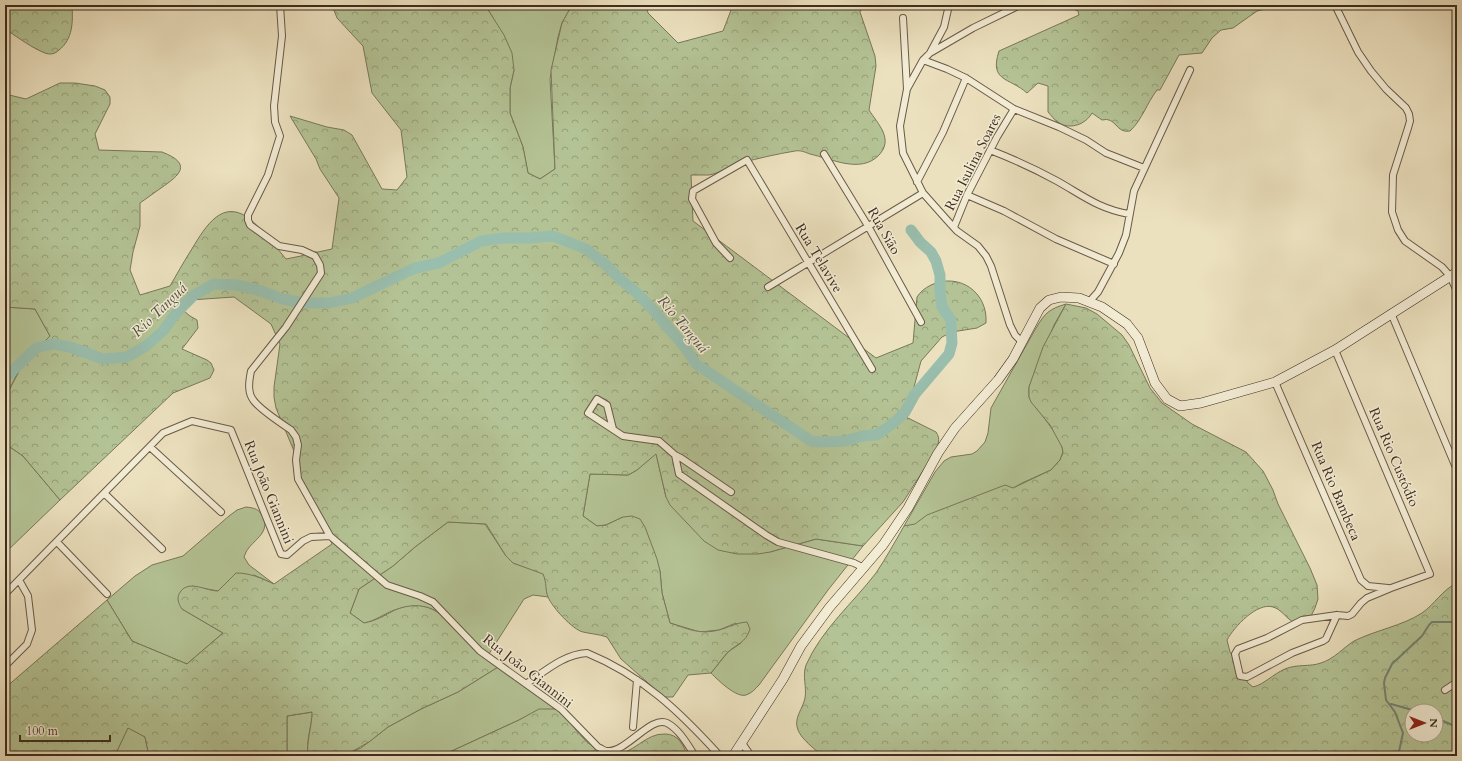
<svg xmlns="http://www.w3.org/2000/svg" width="1462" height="761" viewBox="0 0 1462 761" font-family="Cardo,serif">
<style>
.grass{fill:#b4c395;stroke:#78785a}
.forest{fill:url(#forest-crowns);stroke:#78785a;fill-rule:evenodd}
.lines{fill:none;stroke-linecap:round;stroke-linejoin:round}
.stream{stroke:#748474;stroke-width:2}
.river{stroke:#99bead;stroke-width:11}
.minor-casing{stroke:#695a46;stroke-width:8}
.secondary-casing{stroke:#3d2d1e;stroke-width:10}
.minor{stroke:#f3ecd5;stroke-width:6}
.secondary{stroke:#f3ecd5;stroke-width:9}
.labels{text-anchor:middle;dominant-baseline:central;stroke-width:3;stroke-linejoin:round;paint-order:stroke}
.street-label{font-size:14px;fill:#3d2d1e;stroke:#f3ecd5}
.water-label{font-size:15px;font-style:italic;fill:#545142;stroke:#f3ecd5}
</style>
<defs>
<pattern id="forest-crowns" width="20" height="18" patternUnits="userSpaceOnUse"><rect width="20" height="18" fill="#b4c395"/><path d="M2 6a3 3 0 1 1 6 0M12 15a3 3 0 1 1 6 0" fill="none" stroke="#949f79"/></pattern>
</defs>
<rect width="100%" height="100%" fill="#ece1bf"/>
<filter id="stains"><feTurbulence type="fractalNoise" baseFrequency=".005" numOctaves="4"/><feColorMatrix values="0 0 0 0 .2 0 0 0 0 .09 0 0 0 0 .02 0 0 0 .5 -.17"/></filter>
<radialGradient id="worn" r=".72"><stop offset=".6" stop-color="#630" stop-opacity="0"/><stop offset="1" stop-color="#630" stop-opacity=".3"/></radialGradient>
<path class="grass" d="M485,5h87l-10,18 -4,14 -8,42 5,90 -15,10 -12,-6 -5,-26 -13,-34v-25l4,-18 -22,-54z
M1066,304l-12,21 -25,62v10l32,44 2,11 -3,8 -9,10 -29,13 -26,15 -81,27 -11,1 31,-54 9,-11 7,-4 21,-3 5,-3 8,-9 3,-9 3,-25 45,-80c9,-15 13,-19 30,-24z
M5,307l30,2 15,27 -11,11 -8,7 -12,16 -14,28z
M5,442l2,3 16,11 37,44 -55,53z
M656,453l10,44 104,55 46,-13 47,7 -35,44 -69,95c-4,4 -7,8 -13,10 -10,3 -28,-15 -35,-22l17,-21 13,-9 -5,-20 -17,7 -19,2 -30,-9 -8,-30 -2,-22 -9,-26 -28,-28 -17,8 -9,1 -14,-10 7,-42 38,1 9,-5z
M246,507c9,1 13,2 17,10 7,15 -8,22 -15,32 -2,2 -3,6 -4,8l5,8 25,19 -20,-9 -36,16 -26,-5 -10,23 41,24 -36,31 -55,-23 -25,-41 28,-24 17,-11 31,-9 46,-40 8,-6z
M448,522l37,2 21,32 7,7 30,10 3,7 2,17 -15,-2 -9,4 -37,58c-12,-10 -24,-20 -35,-30 -3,-3 -5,-7 -8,-10 -12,-12 -30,-13 -46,-8 -12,3 -22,12 -34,14l-14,-10 9,-24 34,-23 22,-19z
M498,667l62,42 -21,1 -20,10 -78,36h-99l19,-8 27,-21 33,-18 37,-17z
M313,712c-2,14 -7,31 -5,44h-21v-40z
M128,727l17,10 4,19h-30l-2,-5z"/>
<path class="forest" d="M5,5h67c1,17 1,34 -13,45 -4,4 -9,5 -14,3 -13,-5 -26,-15 -37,-22h-3z
M332,5h153l19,30 8,18 2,17 -4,18v25l13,34 5,26 12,6 15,-10 -4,-99 11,-47 10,-18h74l2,8 30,30 45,-12 10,-26h130l-3,7 15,44 1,10 -7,44c9,14 25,29 10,45 -18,19 -47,4 -69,-1 -5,-2 -10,-4 -15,-3 -18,3 -36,7 -54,12 -11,3 -21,10 -32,12 -6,0 -12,0 -18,0l2,46 183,137 37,-15 4,-46c3,-5 8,-9 14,-12 28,-13 57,7 55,38l-9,5 -25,4 -10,5 -21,24 -15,56 30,15c5,7 2,13 -1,20l-32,50 -40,44 -47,-7 -46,13 -12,2h-21l-19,-4 -14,-9 -34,-36 -4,-8 -10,-43 -19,16 -9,5 -38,-1 -7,42 14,10 9,-1 17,-8 9,-1 8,3 5,8 12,32 3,12 2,22 8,30c18,6 30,12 49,7 11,-3 16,-7 28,-8l3,7c-4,14 -14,15 -23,24 -6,7 -11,14 -16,20l-23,2 -15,22h-9l-43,-38 -14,-22c-9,-3 -16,-3 -24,-5 -10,-2 -31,-25 -35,-35 -3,-7 -1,-14 -5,-23l-30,-11 -7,-7 -20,-32 -38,-2 -33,25 -22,19 -34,23 -9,24 14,10c12,-2 21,-8 31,-13 22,-9 42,-4 55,15l48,42 -40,25 -37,17 -33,18 -19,15 -23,13 -38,1c-2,-14 4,-29 4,-44l-25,4v40h-138l-4,-19 -17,-9 -11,23 2,5h-114v-68l102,-88 25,41 55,23 36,-31 -41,-24c-4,-6 -6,-12 -1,-18 9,-11 25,0 37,0l18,-18c14,0 25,5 38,11l58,-40 -14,-34 -20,-36 -4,-23 -18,-43 -2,-11v-10l6,-43 -9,-20 -37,-27 -44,3 -6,11 6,5 7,4 1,8 -16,21 25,11 4,3 3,7 -4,8 -37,15 -113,107 -37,-44 -16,-11 -2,-3v-44l19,-36 26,-26 -15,-27 -30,-2v-213l21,5 34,-16h15l20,3 10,4 5,7v7l-15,30 4,16 63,2c31,12 18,23 -1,36 -7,5 -14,10 -21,15v23l-7,26 -3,18 10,25 30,-9c7,-12 13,-23 20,-34 12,-19 29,-54 57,-35 12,8 29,30 39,42l15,-3 8,-4h9l14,-3 7,-51 -19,-29 -4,-10 -26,-43 37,11 17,3 8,5 30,54 15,1 10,-13 -6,-47 -29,-37 -9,-47 -26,-28z
M1069,5h213l-25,6 -24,17 -12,2 -9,8 -10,15 -23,2 -19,35h-3c-10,13 -15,30 -27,41 -14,3 -14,-15 -28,-11l-10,-7c-6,11 -21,17 -33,10 -4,-2 -8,-8 -11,-11v-26l-10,-3 -11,10c-18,-16 -38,-11 -28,-42l80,-36 -1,-4 -7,-3z
M1066,304l20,4 11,6 25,21 7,10 21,43 12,15 30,21 54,28 17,19 10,19 5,14 32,64 7,17 1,14 -3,9 -4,8 -18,6c-7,-4 -12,-13 -20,-15 -16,-5 -39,20 -46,33l3,12 9,14 9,17 5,4c12,-3 20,-13 32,-18 11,-5 25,-2 36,-6 13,-4 22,-15 33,-22 22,-11 48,-15 68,-28 13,-9 20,-23 35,-30v173h-635c-8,-8 -20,-16 -24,-26 -5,-12 5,-21 7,-32 2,-11 -3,-22 1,-33 16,-36 47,-62 70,-92 10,-15 19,-31 28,-47l11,-2 12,-9 78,-30 8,3 38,-18 9,-10 3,-8 -1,-5 -12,-22 -19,-23 -2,-5v-10l14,-40zM1412,711h24v24h-24z
M539,709h21c14,18 29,44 55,45 19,0 30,-21 50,-20 13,0 19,11 22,22h-246l78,-36z"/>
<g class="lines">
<path class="stream" d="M1391,704l25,7
M1436,718l21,9
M1398,756l5,-23 -8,-21 -9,-12 -2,-17 1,-5 7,-14 30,-28 7,-11 3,-3h20l5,-4"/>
<path class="river" d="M306,303h23l23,-5 63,-30 24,-5 42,-22 23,-3h25l24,-2 33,13 18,14 16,16 17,14 16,17 30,35 13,19 115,77 9,1 25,-1 18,-5 13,-1 8,-5 13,-10 8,-8 10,-18 34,-40 3,-11 -1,-18v-5l-9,-13 -2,-16v-16l-4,-14 -5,-9 -11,-10 -9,-12
M5,378l31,-30 17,-4 17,3 33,12 24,-2 19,-11 17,-15 14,-19 17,-17 20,-11 23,1 21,5 25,9 16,3"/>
<g class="minor-casing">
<path id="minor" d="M280,5l2,31 -8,70 1,16 5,14 -12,39 -20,40v5l2,5 29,21 23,4 13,6 5,9 1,8 -35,54 -35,44c-2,10 -4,22 3,30 6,8 28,23 37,29l5,7 2,8 -2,15 2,19 32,57
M949,5l-5,22 -14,26 -7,7 -16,29 -7,37 3,27 20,40 24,27 10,11 21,15 8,10 5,10 19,59 5,10 7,7
M1335,5l23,47 13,19 15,18 20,19 3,6 1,7 -2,7 -15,47 -1,37 6,18 7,11 37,26 8,9 7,15
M903,18l4,71
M930,53l43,-25 47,-23
M923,60l24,9 19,9 48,31 45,18 27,13 20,13 38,15
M990,150c23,9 45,19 67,31 25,14 42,28 72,33
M824,154l44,72 53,96
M917,182l26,-50 23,-54
M967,195l37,16 52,28 58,25
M954,227l13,-32 30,-58 17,-28
M730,258l-14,-15 -24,-44 1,-8 54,-31 125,209
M768,287l155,-94
M1089,302l9,-10 21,-39 7,-18 8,-44 56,-121
M1391,313l66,157
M1335,350l95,224 -39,14 -24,10 -6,5 -9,11 -4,2 -11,-1 -35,5 -35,18 -29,11 -3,5 5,22 7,1 45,-24 31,-12 3,-2 11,-24
M1275,382l86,198 7,6 20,2
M613,429l-6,-24 -10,-6 -9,14 35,23 36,5 16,14 4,19 87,61 12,7 76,21 10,5
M150,447l71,65
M675,455l6,3 50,34
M104,493l58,56
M57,542l50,52
M5,594l158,-161 29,-12 39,9 50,124 6,1 16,-14 8,-4 19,-1 57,49 33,11 13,6 47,49 81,58 37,38c3,1 6,4 9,4 19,2 44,-36 60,-28 12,6 21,22 28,33
M5,666l22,-22 5,-14 -4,-34 -9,-16
M526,684c18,-12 38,-30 61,-31 56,23 93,59 133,103
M1445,690l12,-8
M633,727l4,-47
M742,743l9,13"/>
</g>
<g class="secondary-casing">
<path id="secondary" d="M733,756l50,-77 18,-33 28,-38 54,-63 25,-37 30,-55 17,-25 43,-48 15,-21 27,-51 9,-8 12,-3 18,1 23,9 25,17 11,14 17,45 12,16 13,7 21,-3 74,-21 60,-32 122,-78"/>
</g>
<use href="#minor" class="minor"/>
<use href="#secondary" class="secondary"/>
</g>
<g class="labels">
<g class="street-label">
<text transform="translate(973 162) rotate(-63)">Rua Isulina Soares</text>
<text transform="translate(884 231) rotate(60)">Rua Sião</text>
<text transform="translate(819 258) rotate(59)">Rua Telavive</text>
<text transform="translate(1394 457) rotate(67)">Rua Rio Custódio</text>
<text transform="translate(1336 491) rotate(67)">Rua Rio Bambeca</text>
<text transform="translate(269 492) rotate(68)">Rua João Giannini</text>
<text transform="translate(528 671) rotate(38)">Rua João Giannini</text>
</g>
<g class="water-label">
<text transform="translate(159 310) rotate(-44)">Rio Tanguá</text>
<text transform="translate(683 324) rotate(50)">Rio Tanguá</text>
</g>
</g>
<rect width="1462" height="761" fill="none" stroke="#ece1bf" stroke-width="20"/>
<rect x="6" y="6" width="1450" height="749" fill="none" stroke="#3d2d1e" stroke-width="2"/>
<rect x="10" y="10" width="1442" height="741" fill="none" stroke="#3d2d1e"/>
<g transform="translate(1424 723) rotate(90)"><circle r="19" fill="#f3ecd5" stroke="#aaa08c"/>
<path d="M0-3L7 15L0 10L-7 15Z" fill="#8f2418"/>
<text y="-6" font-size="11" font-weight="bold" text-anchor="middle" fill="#3d2d1e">N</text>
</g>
<path d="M20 735v6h90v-6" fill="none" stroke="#3d2d1e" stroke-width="2"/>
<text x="26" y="735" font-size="12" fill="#3d2d1e" stroke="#f3ecd5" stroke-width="3" paint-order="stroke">100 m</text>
<rect width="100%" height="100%" filter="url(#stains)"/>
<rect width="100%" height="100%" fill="url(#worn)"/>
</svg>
